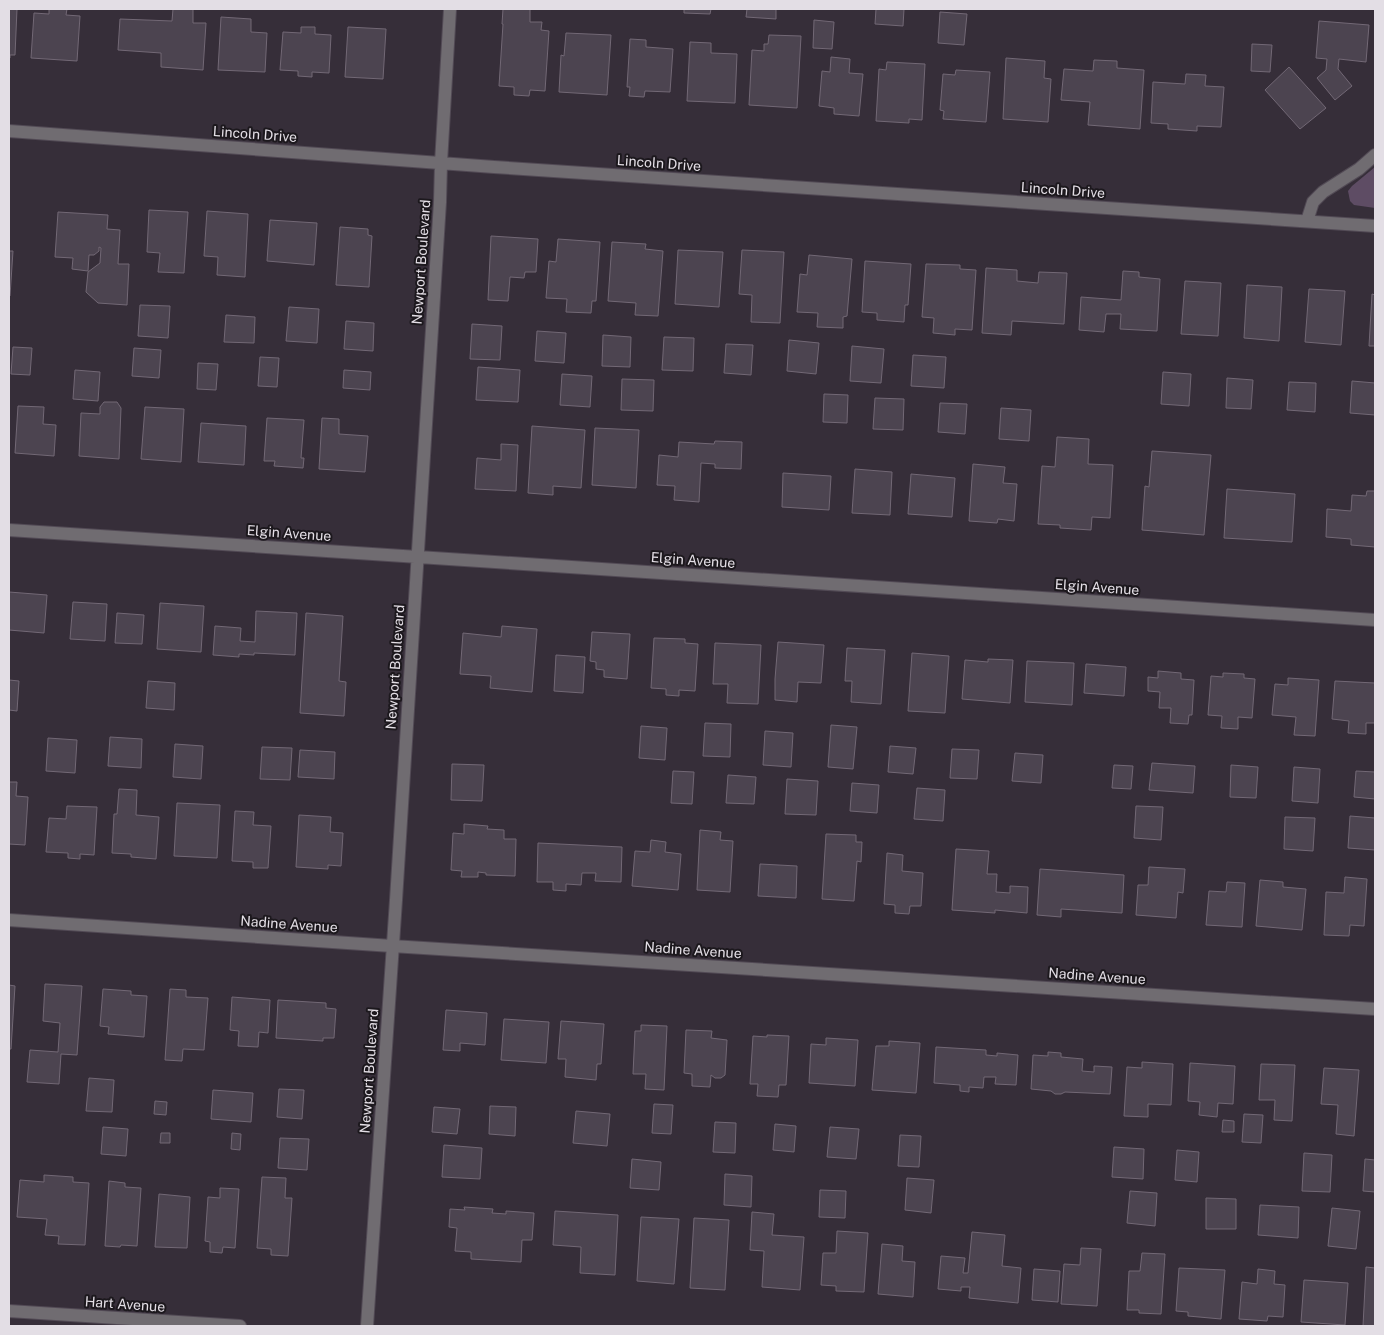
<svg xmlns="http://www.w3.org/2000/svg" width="1384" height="1335" viewBox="0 0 1384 1335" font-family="'Public Sans',sans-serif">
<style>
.green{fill:#5e4c64}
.building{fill:#4c4450;stroke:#726875}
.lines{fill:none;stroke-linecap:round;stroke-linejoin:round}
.minor-casing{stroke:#524a55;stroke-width:14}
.minor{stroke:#706c71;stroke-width:12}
.labels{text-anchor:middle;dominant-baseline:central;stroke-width:4;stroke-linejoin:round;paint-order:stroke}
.street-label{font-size:14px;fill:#e3dee5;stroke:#1c181d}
</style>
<rect width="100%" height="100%" fill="#362e39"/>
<path class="green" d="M1375,167v41l-21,-3 -4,-4 -2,-10 4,-5z"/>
<path class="building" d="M9,9h8l-2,46h-5v3h-1z
M49,9h18l-1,6 14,1 -3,45 -46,-3 3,-45 15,1z
M173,9h20v14h13l-3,47 -42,-3v-14l-43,-3 2,-31 52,2z
M503,9h27v13h12l-1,8 8,1 -4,60 -15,-1 -1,6 -15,-1v-8l-15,-1 4,-62h-1z
M684,9h27l-1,5 -26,-1z
M747,9h29v10l-30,-2z
M876,9h28l-1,17 -28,-2z
M940,12l27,2 -3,31 -26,-2z
M221,17l30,2v13l16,1 -2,39 -47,-2z
M814,20l20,2 -2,27 -19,-1z
M1319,21l50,4 -3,37 -27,-3 -1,10 14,17 -17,14 -18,-22 9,-8 1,-11 -11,-1z
M301,27h14v7l16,1 -2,38 -17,-1v5l-14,-1v-5l-18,-1 3,-38 18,1z
M348,27l38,2 -3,50 -38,-2z
M566,33l45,2 -4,60 -48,-3 2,-37 3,1z
M769,35l32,1 -4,72 -48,-3 3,-55 12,1v-7h4z
M630,39l16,1v7l27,2 -3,43 -25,-1 -1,6 -15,-1 1,-9h-3z
M690,42l21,1v10l26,1 -2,49 -48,-2z
M1252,44l20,1 -2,27 -19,-1z
M831,57l19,2 -1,14 14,1 -4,42 -25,-2v-6l-15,-2 3,-35 8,1z
M1006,58l39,3 -1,17 7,1 -3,43 -45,-3z
M1094,60l23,1v7l27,2 -4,59 -52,-4 2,-23 -29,-2 3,-31 29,2z
M887,62l38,2 -3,56 -13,-1v4l-33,-2 3,-52 7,1z
M1289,67l37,41 -26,21 -35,-39z
M956,70l34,2 -4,50 -43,-3 1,-8 -4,-1 3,-36 12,1z
M1186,74l20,1 -1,11 19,1 -3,40 -24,-1v5l-29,-2v-5l-17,-1 2,-41 32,2z
M149,210l39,2 -4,61 -26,-1 2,-19 -13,-1z
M207,211l41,3 -3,63 -28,-2 1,-18 -14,-1z
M58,212l50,3 -1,14 13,1 -2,34h11l-2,41 -29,-2 -12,-11 2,-20 12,-9 1,-15 -2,-1v4l-5,4h-5l-1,16 -16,-2 1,-11 -18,-1z
M270,220l47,3 -3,42 -47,-4z
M340,227l28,2v6l4,1 -3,51 -33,-2z
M491,236l47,3 -2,33h-11l-1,6 -14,-1 -2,24 -20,-1z
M558,239l42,3 -4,59h-4l-1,12 -25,-1 1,-13 -21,-1 3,-37 7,1z
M612,242l34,2 -1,5 18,2 -5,65 -23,-1 1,-12 -28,-2z
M678,250l45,2 -4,55 -44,-3z
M742,250l42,2 -4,71 -29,-1 1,-27 -13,-1z
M9,251h4l-3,45h-1z
M809,255l43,4 -5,57 -4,1v11l-26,-1 1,-14 -21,-1 3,-38 7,1z
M865,261l46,3 -3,41h-3l-1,17 -27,-2v-7l-15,-1z
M926,264l34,1v4l16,1 -4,60 -17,-1v6l-22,-2 1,-15 -12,-1z
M986,268l31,2v11l21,2 1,-11 28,1 -3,51 -52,-3 -1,14 -29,-2z
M1123,271l16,1v5l21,2 -3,52 -37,-2 1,-15h-15l-2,18 -25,-2 2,-33 40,3z
M1185,281l36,2 -3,53 -37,-2z
M1247,285l35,2 -3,54 -35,-3z
M1309,289l36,2 -4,54 -36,-3z
M1372,294l3,1v51h-6z
M140,305l30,1 -2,32 -30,-2z
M289,307l30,2 -2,34 -31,-2z
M226,315l29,2 -1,26 -30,-1z
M346,321l28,2 -1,28 -29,-2z
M472,324l30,2 -2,34 -30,-1z
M537,331l29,2 -2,30 -29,-2z
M603,335l28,2 -1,30 -28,-1z
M664,337l30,1 -1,33 -31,-1z
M789,340l30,3 -3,31 -29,-3z
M726,344l27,1 -2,30 -27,-2z
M852,346l32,3 -3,34 -31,-2z
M13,347l19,1 -2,27 -19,-1z
M134,348l27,2 -2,28 -27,-2z
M913,355l33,2 -2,31 -33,-2z
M260,357l19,1 -2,29 -19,-1z
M198,363l20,1 -2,26 -19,-1z
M478,367l42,3 -2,32 -42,-2z
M75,370l25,2 -2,29 -25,-2z
M344,370l27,2 -1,18 -27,-2z
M1163,372l28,2 -2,32 -28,-2z
M562,374l30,2 -2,31 -30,-2z
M1227,378l26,2 -2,29 -25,-1z
M622,379l32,1 -1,31 -32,-1z
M1352,381l23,2v32l-25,-2z
M1289,382l27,1 -1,29 -28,-2z
M824,394l24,1 -1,28 -24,-1z
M875,398l29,1 -1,31 -30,-1z
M104,402h13l4,6 -2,51 -40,-3 2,-43 19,1v-7z
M940,403l27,1 -2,30 -27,-2z
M18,406l26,1 -1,17 13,1 -2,31 -39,-3z
M145,407l39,2 -3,53 -40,-3z
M1001,408l30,2 -2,31 -30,-2z
M267,418l37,2 -3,38h3l-1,10 -29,-2 1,-5h-11z
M322,418l17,1v15l29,2 -3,36 -46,-3z
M201,423l45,3 -2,39 -46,-3z
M532,426l53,4 -4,58 -28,-2v9l-25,-2z
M595,428l44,2 -3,58 -44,-3z
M1057,437l32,2 -1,25 25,1 -3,53 -18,-1 -1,13 -31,-2v-3l-22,-1 4,-58 13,1z
M715,441l27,1 -1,27 -26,-1v-4l-14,-1 -2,39 -25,-2 1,-14 -18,-1 2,-30 19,2 1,-15 35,2z
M501,444l17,1 -2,46 -41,-2 2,-31 24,2z
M1152,451l59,4 -7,80 -62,-5 3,-44 4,1z
M973,464l32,3 -2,16 14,1 -3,37 -16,-2 -1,4 -28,-2z
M855,469l37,3 -2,43 -38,-2z
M783,473l48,3 -2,34 -47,-3z
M911,474l44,4 -3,39 -44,-3z
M1227,489l68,5 -3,48 -68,-4z
M1367,491h8v56l-24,-2v-6l-25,-2 1,-28 24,2 1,-16 14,1z
M9,592l38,3 -3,38 -35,-3z
M73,602l34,2 -2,37 -35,-2z
M160,603l44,3 -3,46 -44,-3z
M256,611l41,2 -2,42 -41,-2v2l-15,-1v3l-26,-2 2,-29 26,2 -1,13 15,1z
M117,613l27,2 -2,29 -27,-1z
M306,613l37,3 -4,65 7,1 -2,34 -44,-3z
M502,626l35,3 -5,63 -42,-4 1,-12 -31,-2 3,-41 38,4z
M592,632l38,2 -3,45 -23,-2v-7l-8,-1v-7l-6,-1z
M654,638l31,1v4l13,1 -3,47 -16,-1v6l-13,-1v-6l-15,-1z
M778,642l46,3 -3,38 -23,-1 -1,20 -22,-2v-21z
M715,643l46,2 -3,59 -31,-1 1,-19h-15z
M847,648l38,2 -4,54 -30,-2 1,-21h-7z
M912,653l37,3 -4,57 -37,-2z
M556,655l29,2 -2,36 -29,-2z
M988,659l25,1 -3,43 -48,-4 3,-39 23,2z
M1027,661l47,2 -2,42 -47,-3z
M1086,664l40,3 -2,29 -40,-3z
M1158,671l23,2v6l13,1 -2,35h-3l-1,9 -18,-1 1,-15h-12l1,-16 -12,-1v-14l10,1z
M1223,673l21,1v4l11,1 -3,39 -14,-1v12l-17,-1 1,-12 -14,-1 3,-39 12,1z
M1288,678l31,2 -4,56 -21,-1 2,-18 -24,-2 3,-31 13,1z
M9,680l10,1 -2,30 -8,-1z
M148,681l27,2 -1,27 -28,-2z
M1335,681l40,2v40h-9v11l-18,-1 1,-12 -17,-2z
M705,723l26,1 -1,33 -27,-1z
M831,725l26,2 -4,42 -25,-2z
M641,726l26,2 -2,32 -26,-2z
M765,731l28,2 -2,34 -28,-2z
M110,737l32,2 -1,29 -33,-2z
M48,738l29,2 -2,33 -29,-2z
M175,744l28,2 -2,33 -28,-2z
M890,746l26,2 -3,26 -25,-2z
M262,747l30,1 -2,32 -30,-1z
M952,749l27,1 -2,29 -27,-1z
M300,750l35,2 -1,27 -36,-2z
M1015,753l28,2 -2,28 -29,-2z
M1152,763l43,3 -2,27 -44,-3z
M452,764l32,1 -2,36 -31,-1z
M1114,765l19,1 -2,23 -19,-1z
M1231,765l27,2 -2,31 -26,-1z
M1294,767l26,2 -2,34 -26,-2z
M673,771l21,1 -2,32 -21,-1z
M1356,771l19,1v27l-21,-2z
M728,775l28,2 -2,27 -28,-1z
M787,779l31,2 -2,34 -31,-1z
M9,782h8l-1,14 12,1 -3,48 -16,-1z
M852,783l27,2 -2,28 -27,-2z
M917,788l28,2 -2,31 -29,-2z
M119,789l18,1 -1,25 23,2 -3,42 -25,-2v-3l-19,-1 2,-39h3z
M177,803l43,2 -3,53 -43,-2z
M67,806l30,1 -3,48 -14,-1v5l-12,-1v-5l-22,-1 3,-34 17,1z
M1136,806l27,1 -2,33 -27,-2z
M235,811l19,1 -1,13 18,1 -3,42h-15v-6l-21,-1z
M299,815l32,2 -1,15 13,1 -2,33 -13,-1v4l-32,-2z
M1350,816l25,2v32l-27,-2z
M1285,817l30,1 -2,33 -29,-2z
M464,824l24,2 -1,3 17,1v9h12l-1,37 -29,-1v-2l-8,-1v5h-17l1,-6 -11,-1 2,-37 11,1z
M700,830l21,2 -1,8 13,1 -3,51 -33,-2z
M826,834l30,1v7h6l-1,20 -4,-1 -3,40 -32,-2z
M651,840l15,2 -1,10 16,2 -3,36 -46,-4 3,-35 15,1z
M538,843l84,4 -1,35 -26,-1 1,-8h-14l-1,12 -15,-1v7l-13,-1v-8h-16z
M956,849l33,2 -2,23h10l-1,18 14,1v-7l18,1 -1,26 -32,-3v3l-43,-3z
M887,853l16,2 -1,16 21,2 -2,33h-11l-1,8 -14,-1v-8l-11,-1z
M760,864l37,2 -1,32 -38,-2z
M1149,867l36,2 -2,24 -5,-1 -2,26 -40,-3 2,-30h10z
M1040,869l84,6 -2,38 -61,-4v8l-24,-2z
M1345,877l22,2 -3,47 -14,-1 -1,11 -25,-1 2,-43 18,1z
M1260,880l23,2v5l23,2 -4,41 -46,-4z
M1227,882l18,1 -3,44 -36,-2 3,-34 17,1z
M45,984l37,2 -5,69 -16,-1 -2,30 -32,-2 3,-32 28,2 2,-29 -17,-2z
M9,985l6,1 -4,63h-2z
M103,989l28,2v4l16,1 -3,41 -36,-3 1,-7 -9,-1z
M170,989l16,1v7l22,1 -4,52 -21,-1 -1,12 -17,-1z
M232,997l38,3 -2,33 -9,-1 -1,15 -20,-1 1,-15 -9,-1z
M278,1000l48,3v5l10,1 -2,29h-11v3l-47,-3z
M446,1010l41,3 -2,32 -25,-2v8l-17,-1z
M504,1019l45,3 -3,41 -45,-3z
M561,1021l43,3 -3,40h-4l-1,16 -31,-3 1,-18h-8z
M641,1025l26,1 -3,64 -19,-1 1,-15h-13l2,-43h6z
M686,1030l26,1 -1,7 16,2 -2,35 -4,3h-6l-4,-3 -1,12 -18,-1v-12l-8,-1z
M767,1035l22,1 -3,49h-7l-1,12 -21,-1 1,-12h-8l3,-48 14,1z
M826,1038l32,2 -3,46 -46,-3 2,-39 15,1z
M889,1041l31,2 -4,50 -44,-3 4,-44h13z
M936,1047l50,3v5l11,1v-3l21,2 -2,30 -21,-1 1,-7h-12l-1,11 -14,-1v5l-9,-1v-6l-26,-2z
M1048,1052l13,1v4l22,2 -1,12 12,1v-6l18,1 -2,27 -45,-2 -4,2h-6l-4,-3 -20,-2 2,-34 15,1z
M1142,1062l31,2 -2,41 -23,-1v13l-24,-1 3,-49 15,1z
M1190,1063l45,3 -2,38 -15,-1 -1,14 -18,-2 1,-13 -12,-1z
M1261,1064l34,1 -3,56 -18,-1 1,-20h-16z
M1324,1068l35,2 -5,66 -18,-2 2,-29 -17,-1z
M89,1078l25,2 -2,32 -26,-1z
M279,1089l25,1 -2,29 -25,-2z
M213,1090l40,3 -2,29 -40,-3z
M155,1101l12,1 -1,13 -12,-1z
M654,1104l19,1 -2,29 -19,-1z
M490,1106l26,1 -1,29 -26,-2z
M434,1107l26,2 -3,25 -25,-2z
M576,1111l34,3 -3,32 -34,-3z
M1244,1114l19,1 -2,28 -19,-1z
M1223,1120l11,1v11h-12z
M715,1122l21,1 -1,30 -22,-1z
M775,1124l21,2 -2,26 -21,-2z
M103,1127l25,2 -2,27 -25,-2z
M830,1127l29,2 -3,30 -29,-2z
M161,1133h9v10h-10z
M232,1133l9,1 -1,16 -9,-1z
M900,1135l21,1 -2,31 -21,-1z
M280,1138l29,1 -2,31 -29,-2z
M444,1145l38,3 -2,31 -38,-2z
M1114,1147l30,2 -1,30 -31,-2z
M1177,1150l22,2 -2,30 -22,-2z
M1304,1153l28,2 -2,37 -28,-1z
M632,1159l29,3 -2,28 -29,-2z
M1365,1159l10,1v32l-12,-1z
M725,1174l27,2 -1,31 -27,-2z
M44,1175l29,2v5l16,1 -4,62 -27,-1 1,-8 -14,-1 2,-16 -30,-2 3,-37 24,2z
M262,1177l24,1 -1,20h7l-4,58 -17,-1v-6l-14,-1z
M907,1178l27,2 -3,33 -26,-3z
M109,1181l16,2v4l16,1 -4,58 -16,-1 -1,2 -15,-1z
M220,1188l19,1 -4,59 -12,-1 -1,6 -12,-1v-10l-5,-1 3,-44 12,1z
M820,1190l26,1 -1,27 -26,-1z
M1130,1191l27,2 -2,33 -28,-3z
M159,1194l31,3 -3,51 -32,-1z
M1206,1198l30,1v30h-30z
M1260,1205l39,2 -1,31 -40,-3z
M464,1207l29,2 -1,4 14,1v-3l28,2 -2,27h-10l-1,22 -50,-3v-7l-16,-1 2,-23 -8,-1 1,-18 15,1z
M1332,1208l28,3 -4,38 -28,-3z
M555,1211l63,4 -3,60 -35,-2 1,-26 -28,-2z
M752,1212l22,2 -2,21 32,2 -4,53 -38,-3 2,-36 -14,-1z
M641,1217l38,2 -5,65 -37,-3z
M694,1218l35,2 -4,70 -35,-2z
M837,1231l31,2 -4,59 -28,-1v-5l-15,-1 2,-32h13z
M972,1232l33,3 -3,31 19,2 -3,35 -49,-5 1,-11h-9v4l-23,-2 3,-33 24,2 -2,15h5z
M882,1244l21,2 -1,15 13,1 -2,35 -35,-3z
M1081,1248l20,1 -4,57 -36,-2 3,-40 16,1z
M1142,1253l23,1 -4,60 -22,-1v-3h-12l2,-39h11z
M1366,1267l9,1v58h-12z
M1179,1268l46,2 -4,49 -33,-3v-4l-12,-1z
M1034,1269l26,2 -2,31 -26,-2z
M1258,1269l17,2 -1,13 11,1 -2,32 -15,-1 -1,5 -28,-2 3,-37 15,2z
M1304,1280l44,3 -3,42 -44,-3z"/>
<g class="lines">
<g class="minor-casing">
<path id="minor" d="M9,131l485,36 881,59
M1307,221l6,-19 10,-10 36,-23 16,-14
M9,530l1366,90
M9,920l383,26 983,63
M9,1311l231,15
M367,1326l29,-426 44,-698 1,-39 9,-154"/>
</g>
<use href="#minor" class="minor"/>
</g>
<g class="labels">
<g class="street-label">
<text transform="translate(255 134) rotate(4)">Lincoln Drive</text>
<text transform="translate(659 163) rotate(4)">Lincoln Drive</text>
<text transform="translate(1063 190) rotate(4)">Lincoln Drive</text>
<text transform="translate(421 262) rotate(-86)">Newport Boulevard</text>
<text transform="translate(289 533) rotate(4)">Elgin Avenue</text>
<text transform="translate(693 560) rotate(4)">Elgin Avenue</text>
<text transform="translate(1097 587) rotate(4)">Elgin Avenue</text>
<text transform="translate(395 667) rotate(-86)">Newport Boulevard</text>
<text transform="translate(289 924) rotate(4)">Nadine Avenue</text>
<text transform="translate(693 950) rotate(4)">Nadine Avenue</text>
<text transform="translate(1097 976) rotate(4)">Nadine Avenue</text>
<text transform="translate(369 1071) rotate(-86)">Newport Boulevard</text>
<text transform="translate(125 1304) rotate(4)">Hart Avenue</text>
</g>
</g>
<rect width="1384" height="1335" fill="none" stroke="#e3dee5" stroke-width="20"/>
</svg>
